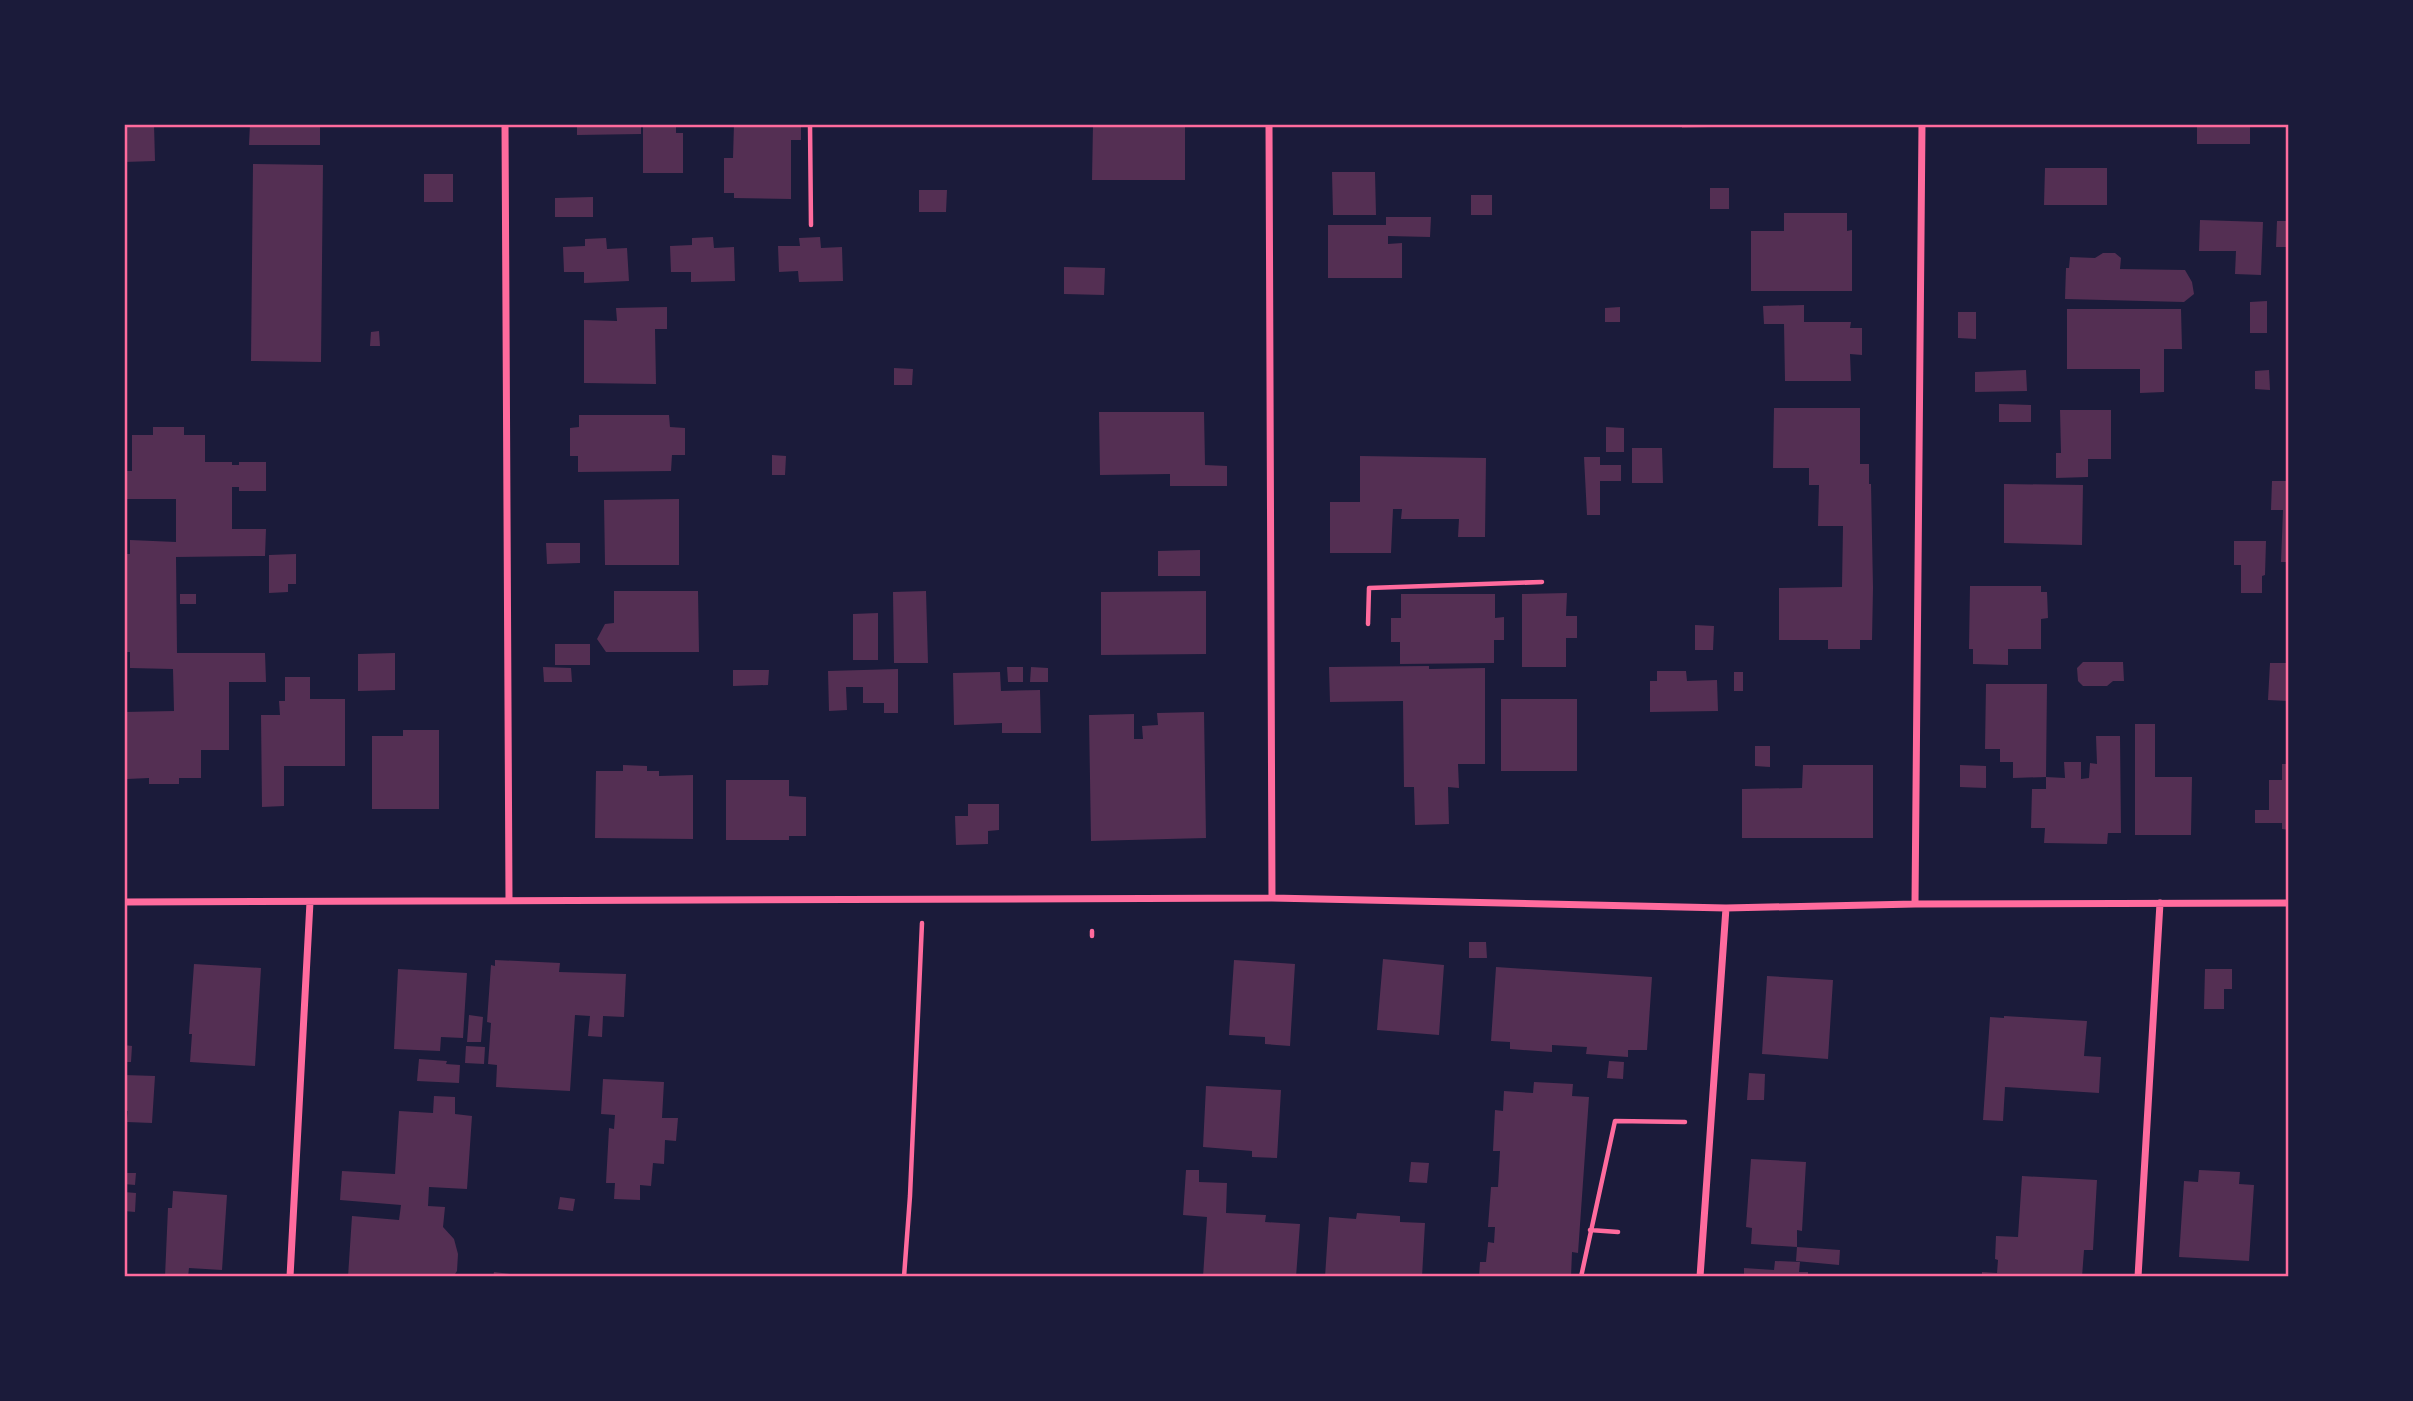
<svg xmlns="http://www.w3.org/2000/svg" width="2413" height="1401" viewBox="0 0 2413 1401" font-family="Karla,sans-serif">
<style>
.building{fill:#542f53}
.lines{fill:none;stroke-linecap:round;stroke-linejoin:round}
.path{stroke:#ff6b9d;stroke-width:4.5}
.minor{stroke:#ff6b9d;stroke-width:7}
.neatline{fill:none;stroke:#ff6b9d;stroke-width:2.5}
</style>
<rect width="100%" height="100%" fill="#1b1b3a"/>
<path class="building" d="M124,124h30l1,37 -31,1z
M250,124h70v21h-71z
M577,124h64v10l-64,1z
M643,124h33v9h7v40h-40z
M734,124h67v16h-10v59l-57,-1v-5h-10v-35h9z
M1093,124h92v56h-93z
M1682,124h30v3l-30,1z
M1828,124h22v3h-22z
M2197,124h53v20h-53z
M253,164l70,1 -2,197 -70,-1z
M2045,168h62v37h-63z
M1332,172h43l1,43h-43z
M424,174h29v28h-29z
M1710,188h19v21h-19z
M919,190h28l-1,22h-27z
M1471,195h21v20h-21z
M593,197v20h-38v-19z
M1784,213h63v18l5,-1v61h-101v-60h33z
M1386,217h45l-1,20 -42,-1v8l14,-1v35h-74v-53h58z
M2200,220l63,2 -2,53 -26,-1 1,-23h-37z
M2277,221h12v26h-13z
M713,237l1,11 20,-1 1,34 -44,1v-10h-20l-1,-26 22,-1v-7z
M820,237l1,11 21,-1 1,34 -44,1 -1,-11 -19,1 -1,-26h22l-1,-8z
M606,238l1,11 20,-1 2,33 -45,2v-11h-20l-1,-25 22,-1v-7z
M2103,253h12l6,5 -1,11 65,1 7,12 2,12 -10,8 -119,-3 1,-31h3l1,-11 25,1z
M1064,267l41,1 -1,27 -40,-1z
M2267,301v32h-17v-31z
M1804,305v17h47l-1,6h12v27l-12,-1 1,27h-66l-1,-57h-20l-1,-18z
M667,307v22h-12l1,55 -72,-1v-63l33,1 -1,-13z
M1620,307v15h-15v-14z
M2067,309h114l1,40h-18v43l-24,1v-24h-73z
M1958,312h18v27l-18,-1z
M379,331l1,15h-10l1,-14z
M894,368l19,1 -1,16h-18z
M2026,370l1,21 -52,1v-20z
M2269,370l1,20 -15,-1v-18z
M1999,404l32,1v17h-32z
M1774,408h86v56h9v20h2l2,104 -1,52h-12v9h-32v-9h-49v-52l63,-1 1,-61h-25l1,-41h-10v-17h-36z
M2060,410h51v49h-23v18l-32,1v-25h5z
M1099,412h105l1,53 22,1v20h-57v-12l-70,1z
M579,415h90l1,12 15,1v27h-13l-1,16 -93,1v-16h-8v-28l9,-1z
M153,427h31v8h21v27h27v3h7v-3h27v29h-27v-4h-7v42h34l-1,27 -89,1 1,96h88l1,29h-37v68h-28v28h-22v6h-30v-6l-22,1 -3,-67 50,-1 -1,-42 -43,-1v-16h-6v-98h6v-14l46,2v-43h-52v-28h8v-36h21z
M1606,427l18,1v24h-18z
M1632,448h30l1,35h-31z
M772,455l14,1 -1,19h-13z
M1360,456l126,2 -1,79h-27l1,-18h-58l1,-10h-9l-2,44h-61v-51h30z
M1584,457h16v8h21v16h-21v34h-13z
M2272,481h17v81h-8l2,-52h-12z
M2004,484l79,1 -1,60 -78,-2z
M679,499v66h-74l-1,-65z
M2234,541h32l-1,34 -3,1v17h-21v-28h-7z
M546,543h34v20l-33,1z
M1200,550v26h-42v-25z
M296,554v30h-8v8l-19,1v-38z
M1970,586h71v6h6l1,26 -7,1v30h-33v16l-35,-1v-15h-4z
M614,591h84l1,61h-93l-9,-13 8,-15 9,-1z
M926,591l2,72h-34l-1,-71z
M1206,591v63l-105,1v-63z
M1567,593l-1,23h11v22h-11v29h-44v-73z
M180,594h16v10h-16z
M1401,594h94v24l9,-1v23h-10v23l-94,1v-22h-9v-24h10z
M878,613v47h-25v-46z
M1695,625l19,1 -1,24h-18z
M555,644h35v21h-35z
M395,653v37l-37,1v-37z
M2083,662h40l1,19h-11l-6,5h-24l-5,-5 -1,-13z
M2270,663h19v38l-21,-1z
M1429,666v3l56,-1v96h-27l1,24 -11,-1 1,37 -34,1 -1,-38h-10l-1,-86 -73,1 -1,-35z
M543,667l28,1 1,14h-28z
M1007,667h16v15h-15z
M1031,667l17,1v14h-18z
M898,669v44h-14v-10h-21v-16h-17l1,23 -18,1 -1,-40z
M733,670h36l-1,15 -35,1z
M1657,671h29l1,10 30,-1 1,31 -68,1v-31h7z
M1000,672l1,19 39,-1 1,43h-39v-10l-48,2 -1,-52z
M1734,672h9v19h-9z
M285,677h25v22h35v67h-61v40l-22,1 -1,-92h19l-1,-14h6z
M1986,684h61l-1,93 -33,1v-16h-13v-13h-15z
M1501,699h76v72h-76z
M1204,712l2,126 -115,3 -2,-126 45,-1v25h9l-1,-13 16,-1 -1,-12z
M2135,724h20v53h37l-1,58h-56z
M403,730h36v79h-67v-73h31z
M2096,736h24l1,97h-13l-1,11 -63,-1 1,-15h-14l1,-39h14v-12l19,1 -1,-16h17v17l8,-1 1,-15 7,1z
M1755,746h15v21l-15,-1z
M2282,764h7v66l-7,-1v-6h-27v-13h14v-30h13z
M623,765l24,1v5h12v5l34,-1v64l-98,-1 1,-67h27z
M1803,765h70v73h-131v-49l60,-1z
M1960,765l26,1v22l-26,-1z
M726,780h63v16l17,1v39h-17v4h-63z
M968,804h31v26l-11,1v13l-32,1 -1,-29h13z
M1469,942h17l1,16h-18z
M1383,959l61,6 -5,70 -62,-5z
M495,960l65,3 -1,9 67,2 -2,43 -21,-1 -1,21 -14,-1 2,-20 -15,-1 -5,76 -74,-4 1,-22 -9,-1 3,-41 -4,-1 4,-57 4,1z
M1234,960l61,4 -5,82 -25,-2v-7l-36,-2z
M194,964l67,4 -6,98 -65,-4 2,-28h-3z
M1496,967l156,10 -5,73h-19v7l-42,-3 1,-7 -35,-2v7l-42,-3v-7l-19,-1z
M398,969l69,4 -4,65 -22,-1 -1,14 -46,-2z
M2205,969h27v20h-8v20h-20z
M1767,976l66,4 -5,79 -66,-5z
M469,1015l14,2 -2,25h-14z
M2004,1016l83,5 -3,35 17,1 -2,36 -94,-6 -2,34 -20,-1 7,-103 14,1z
M124,1045l8,1 -1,16h-7z
M466,1046l19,1 -1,17 -19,-1z
M419,1059l28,2 -1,3 14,1 -1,18 -42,-2z
M1609,1061l15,1 -1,17 -16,-1z
M1749,1073l16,1 -1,26h-17z
M124,1075l31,1 -3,47 -25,-1 1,-11h-4z
M603,1079l61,3 -2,36h16l-2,23 -11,-1 -1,24 -11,-1 -2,23 -11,-1v15l-26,-1 1,-16h-9l3,-55 5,1 1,-14 -14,-1z
M1534,1082l39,2 -1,12 17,1 -11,156 -6,-1 -1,25h-92l1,-15h6l2,-20 6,1 1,-16h-7l3,-40h7l2,-36h-7l2,-41 8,1 1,-20 29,2z
M1206,1086l75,4 -4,68 -25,-1v-6l-49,-4z
M434,1096l21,1v17l17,2 -5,73 -38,-2 -1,19 17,1 -2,20 11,12 4,15 -1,17 -4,6h-105l4,-61 47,4 2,-15 -61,-5 2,-29 53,3 4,-63 34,2z
M1751,1159l55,3 -4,69 -5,-1v17l43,3 -1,15 -43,-4 1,-14 -46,-3 1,-16 -6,-1z
M1411,1162l18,1 -2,20 -18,-1z
M1186,1170h13v12l28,1 -1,30 40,2 -1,7 35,2 -4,53h-93l4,-60 -24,-2z
M2199,1170l41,2 -1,12 15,1 -5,76 -70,-4 5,-76 14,1z
M124,1173h12l-1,12 -11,-1z
M2022,1176l75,4 -4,70h-9l-2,27h-100v-5l15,1 1,-13 -3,-1 1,-23 22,1z
M173,1191l54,4 -5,75 -33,-2 -1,9h-23l3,-69h4z
M124,1192l12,1 -1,19 -11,-1z
M560,1197l15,2 -2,12 -15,-2z
M1357,1213l43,3v6l25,1 -3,54h-97l4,-60 27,2z
M1775,1261l25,1 -1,10h9v5h-64v-9l30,2z
M494,1272l24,3v2h-25z"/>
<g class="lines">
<path class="path" d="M810,124l1,101
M1368,624l1,-36 173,-6
M1092,936v-5
M1590,1230l28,2
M904,1277l6,-81 12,-273
M1581,1277l34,-156 70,1"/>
<path class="minor" d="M505,124l4,775
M1269,124l3,774
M124,902l1148,-4 454,10 189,-4 374,-1
M1915,904l7,-780
M290,1277l20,-375
M1700,1277l26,-369
M2138,1277l22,-374"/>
</g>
<rect width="2413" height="1401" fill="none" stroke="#1b1b3a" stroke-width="252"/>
<rect x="126" y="126" width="2161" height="1149" class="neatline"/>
</svg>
